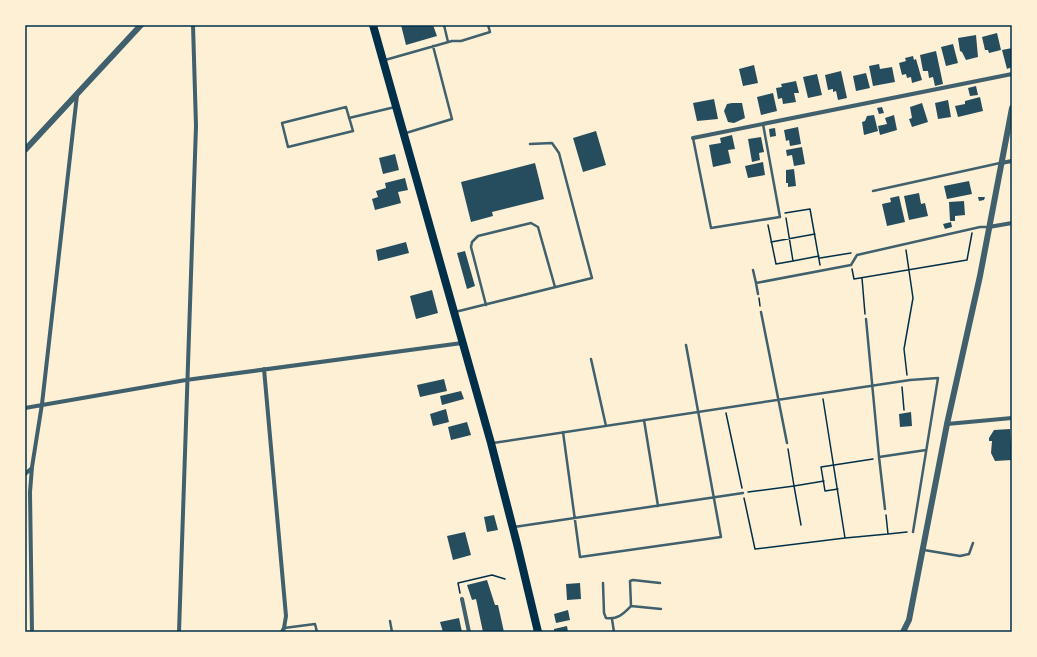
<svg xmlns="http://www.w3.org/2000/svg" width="1037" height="657" viewBox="0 0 1037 657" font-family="'Asap Condensed',sans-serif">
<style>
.building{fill:#264d5e}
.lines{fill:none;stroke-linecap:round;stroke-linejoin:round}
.path{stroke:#003049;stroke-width:1.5}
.service{stroke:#3f606c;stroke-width:2.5}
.minor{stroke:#3f606c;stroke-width:4}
.tertiary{stroke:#3f606c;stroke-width:6}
.primary{stroke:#003049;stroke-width:8}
.neatline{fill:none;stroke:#003049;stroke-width:1.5}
</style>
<rect width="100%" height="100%" fill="#fdf0d5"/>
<path class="building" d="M401,25h32l4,11 -31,9z
M997,33l4,17 -12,3 -1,-3h-3l-3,-13z
M976,35l2,22 -12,3 -4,-8 -2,-1 -2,-13z
M953,44l5,19 -12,3 -5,-19z
M1012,48v19l-5,2 -5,-19z
M936,51l7,33 -8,2 -2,-9 -4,1 -1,-7h-5l-3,-16z
M913,56l1,4 2,-1 6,21 -10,3 -1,-6 -4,1 -1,-4 -4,1 -3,-12 7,-2 -1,-3z
M879,64l1,5 12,-2 3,15 -22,4 -4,-20z
M754,65l4,18 -15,3 -4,-17z
M841,71l6,27 -9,2 -2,-9 -3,1v-3l-5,1 -3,-15z
M866,73l4,15 -14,3 -3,-15z
M817,74l5,21 -14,3 -5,-21z
M796,81l3,12h-5l2,9 -13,2 -1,-6 -4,1 -2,-11 6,-1 -1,-3z
M976,86l2,9 -8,1 -2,-8z
M773,93l4,18 -16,4 -4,-18z
M980,97l3,14 -25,6 -3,-11 10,-2v-3z
M714,99l4,20 -21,2 -4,-18z
M948,100l3,17 -13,2 -3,-16z
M732,103h10l3,15 -11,5 -6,-1 -4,-11 3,-7z
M922,103l6,19 -16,5 -3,-8 3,-1 -2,-11z
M882,107l2,6 -5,1 -2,-6z
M874,115l4,16 -14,4 -2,-13 3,-1 2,-5z
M894,115l3,15 -17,5 -2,-9 9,-2 -2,-6z
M798,127l3,17 -11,2 -1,-6 -3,1 -2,-11z
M775,128l1,8 -6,1 -1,-8z
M596,131l10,34 -23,7 -10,-34z
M732,135l3,14 -7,1 3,13 -18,4 -4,-22 12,-2 -1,-5z
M761,137l3,15 -5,1 1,7 -8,2 -4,-23z
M802,147l3,17 -11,2 -2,-11 -5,1 -1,-6z
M395,154l4,16 -16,4 -4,-16z
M763,162l2,13 -17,3 -3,-12z
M535,163l9,36 -52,13 1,4 -22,6 -10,-40z
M794,169l2,17 -8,1v-4h-2v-13z
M405,178l3,12 -10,2 3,11 -26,7 -3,-11 6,-2 -2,-6 10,-3 -1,-5z
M969,181l3,13 -25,5 -3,-13z
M919,193l2,11 4,-1 3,13 -19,4 -5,-24z
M899,196l6,26 -18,4 -5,-22 9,-2 -1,-4z
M978,197h7l-1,3 -5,1z
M964,201l1,14 -10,1v5h-5l-1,-19z
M951,222l1,5 -7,2 -2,-5z
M406,242l3,11 -31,8 -2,-11z
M465,251l10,35 -8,3 -10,-36z
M432,290l6,23 -22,6 -6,-23z
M444,379l3,12 -27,6 -3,-12z
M461,391l3,8 -22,6 -2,-9z
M446,409l3,13 -16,4 -3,-12z
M911,412l1,14 -12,1 -1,-13z
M467,422l4,13 -20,5 -3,-13z
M1010,429l2,31 -17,1 -4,-8 1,-12h-3v-3l5,-8z
M494,515l4,15 -11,2 -3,-15z
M465,532l6,23 -18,5 -6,-24z
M487,580l8,25h3l6,27h-21l-7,-33 -4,1 -5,-15z
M580,583l1,16 -14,1 -1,-16z
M568,610l2,10 -14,3 -2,-9z
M459,618l3,14h-19l-3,-10z
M567,626l1,6h-14v-3z"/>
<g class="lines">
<path class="path" d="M785,213l25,-4 10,56
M768,225l8,39 17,-3 -7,-43
M771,242l44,-8
M906,250l7,48 -9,51 3,26
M820,258l31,-5
M793,261l26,-5
M852,269l2,10 113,-19 5,-27
M862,278l3,36
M759,298l1,8
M902,387l2,23
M823,399l22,139 43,-4
M726,413l16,75
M838,489l-13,2 -4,-24 52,-8
M748,492l46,-6 -6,-37
M744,498l11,51 90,-11
M886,515l2,19 19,-2
M801,525l-7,-39 30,-5
M460,593l-2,-10 34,-8 13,4"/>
<path class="service" d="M444,25l4,17
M385,60l67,-19h9l29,-9 -2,-7
M346,107l7,24 -65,16 -6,-24z
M349,118l46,-11
M406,133l46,-14 -19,-73
M693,138l18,90 69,-11 -17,-93
M873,191l127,-28
M753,270l3,13
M758,294l-2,-11 95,-18 6,-10 123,-28h8
M486,305l-15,-58 1,-5 6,-6 53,-13 7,4 17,60
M455,312l137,-34 -33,-125 -7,-10 -22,1
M761,312l26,131
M866,319l13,138 47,-7
M591,359l15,67
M644,420l14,86
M563,432l17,125 141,-20 -35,-192
M493,443l417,-63 28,-2 -25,154
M879,457l6,52
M514,527l229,-34
M924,550l36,6 9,-2 4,-11
M603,583l1,30 2,5c12,2 18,-5 25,-12l-1,-25 3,-1 27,3
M631,606l30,3
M612,619l2,13
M390,621l2,11
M284,628l31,-4 2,8"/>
<path class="minor" d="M693,138l319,-64
M1001,163l11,-2
M989,227l23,-4
M264,369l22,247 -2,12 -2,4
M25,408l161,-28 276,-37
M947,424l65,-6
M25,474l7,-6
M462,599l7,33
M32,632l-2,-140 2,-25 10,-63 35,-309
M179,632l17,-506 -3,-101"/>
<path class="tertiary" d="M25,150l116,-125
M903,632l6,-12 7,-36 31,-160 33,-148 32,-168"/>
<path class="primary" d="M373,25l118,418 26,101 21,88"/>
</g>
<rect width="1037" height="657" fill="none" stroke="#fdf0d5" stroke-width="52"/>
<rect x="26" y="26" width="985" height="605" class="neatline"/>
</svg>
